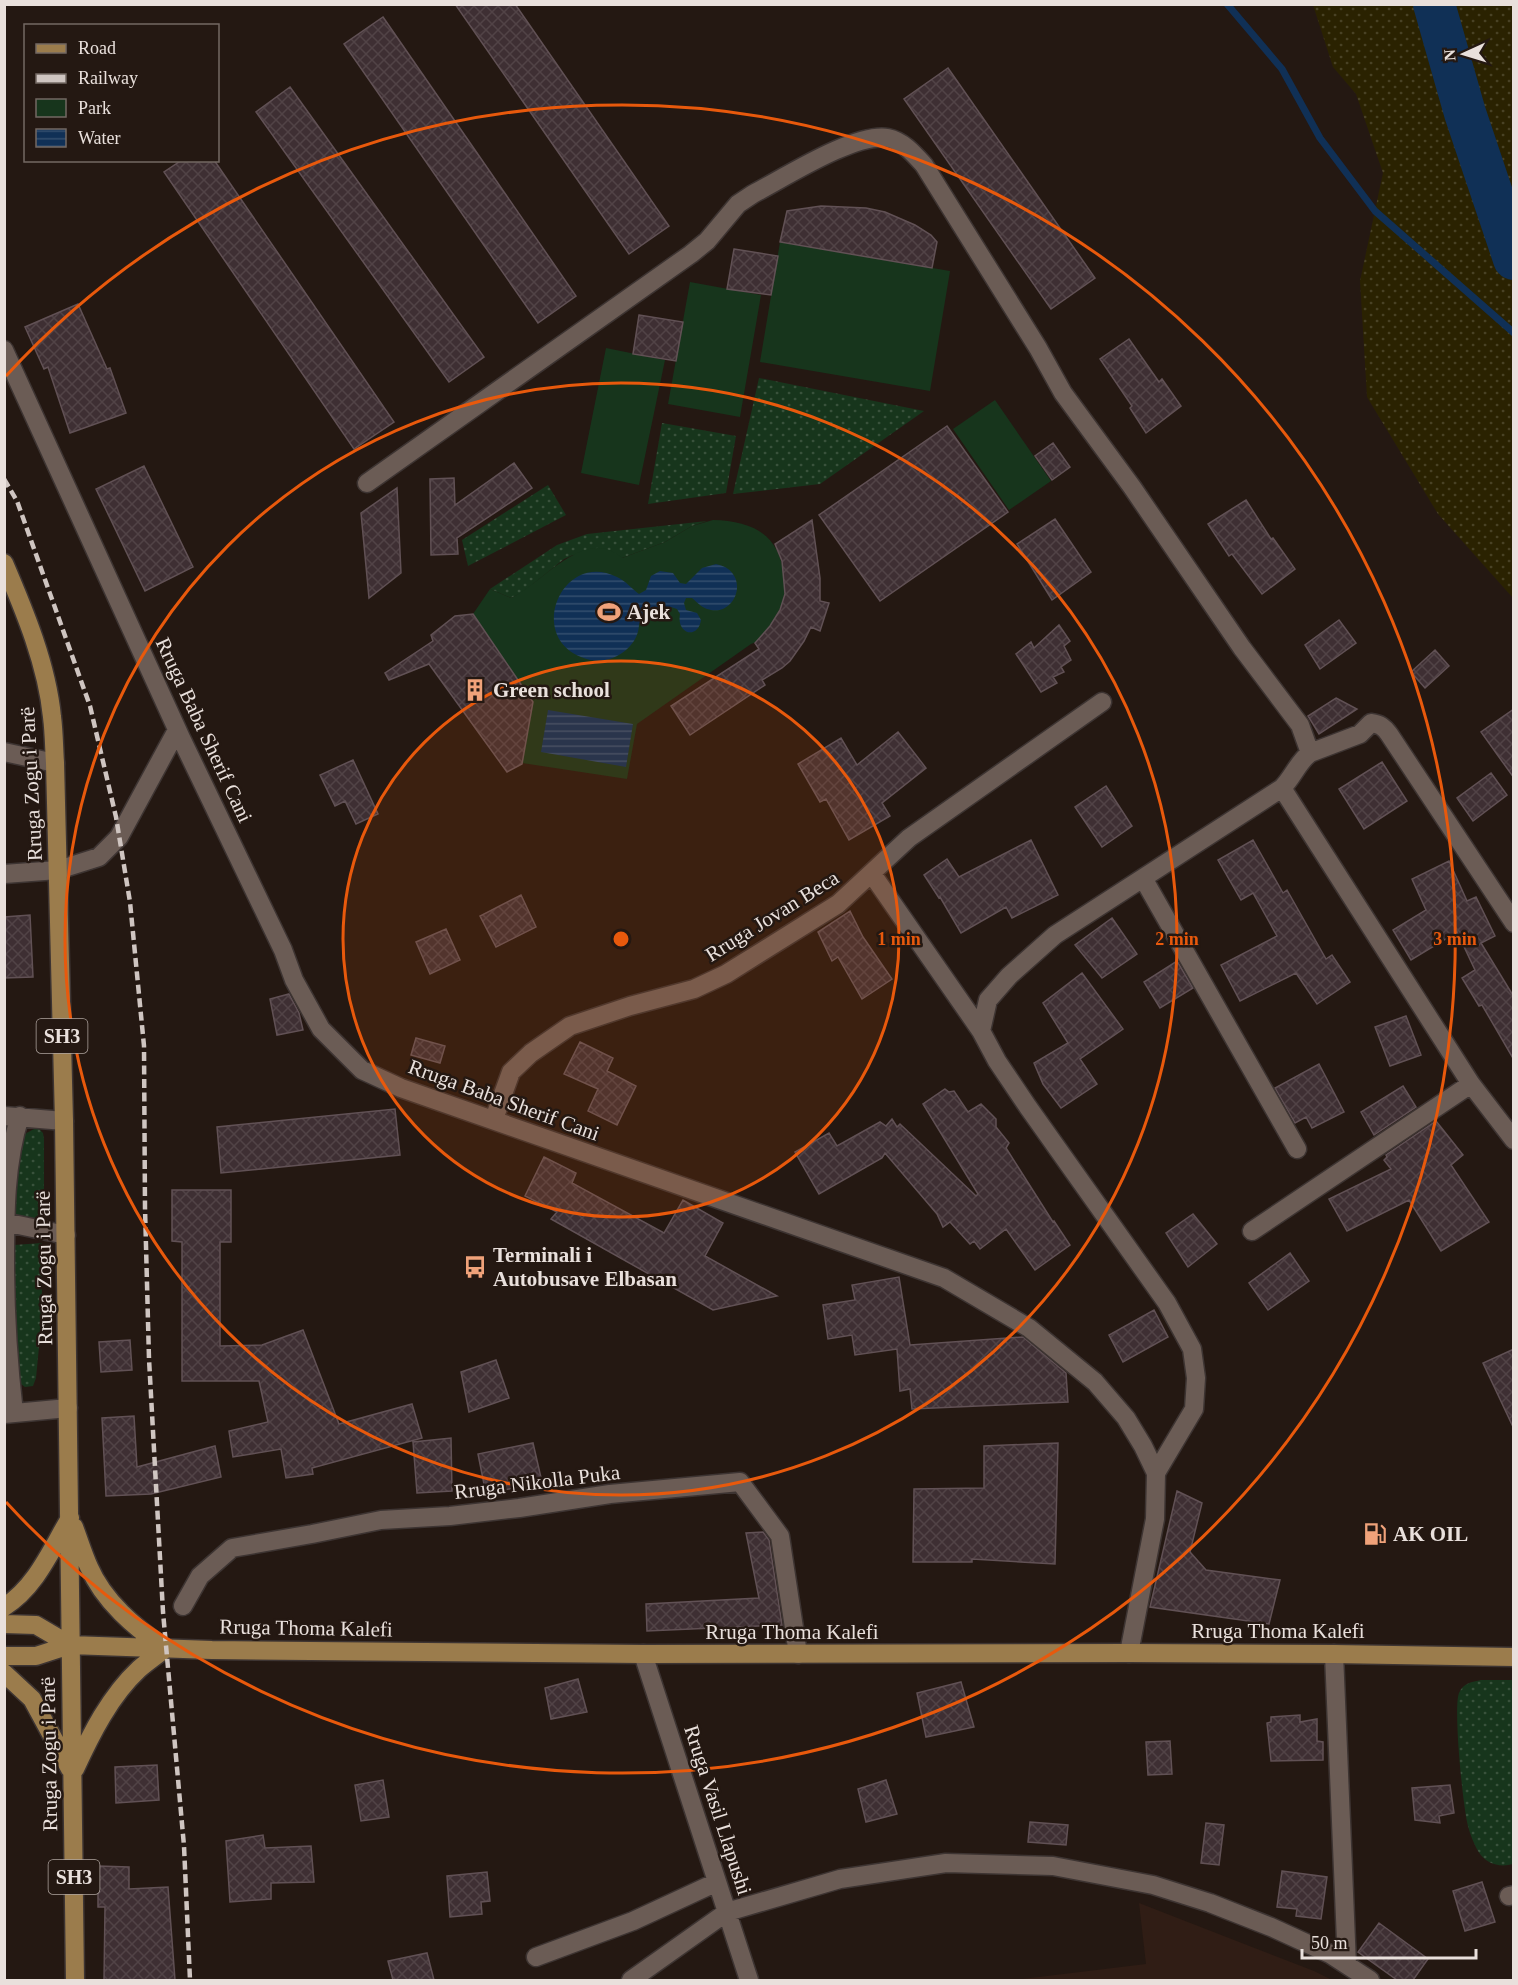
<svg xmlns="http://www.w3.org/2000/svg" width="1518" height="1985" viewBox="0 0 1518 1985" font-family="'Times New Roman',serif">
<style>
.built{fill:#301d15}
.grass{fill:url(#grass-dots)}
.sand{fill:url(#sand-dots)}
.green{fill:#17351c}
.water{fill:url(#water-rules)}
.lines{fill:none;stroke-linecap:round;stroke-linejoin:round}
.stream{stroke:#103056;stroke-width:7}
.river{stroke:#103056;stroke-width:42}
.building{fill:url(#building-cross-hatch);stroke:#615155;stroke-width:1.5}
.minor-casing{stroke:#3d3432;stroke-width:21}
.major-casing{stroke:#3d3432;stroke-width:21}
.minor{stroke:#6b5c55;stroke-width:18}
.major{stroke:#9b7c4c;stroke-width:18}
.rail{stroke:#cfc5c1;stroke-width:4.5;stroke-dasharray:9 4.5;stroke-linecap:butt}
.ring{fill:none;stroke:#e8590c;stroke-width:3}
.labels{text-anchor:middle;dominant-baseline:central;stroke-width:5;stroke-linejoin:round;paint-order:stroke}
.shield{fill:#241812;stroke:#aea49f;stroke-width:1.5}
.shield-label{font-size:20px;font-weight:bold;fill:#e9e0dc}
.poi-label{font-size:21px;font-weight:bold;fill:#e9e0dc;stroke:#241812;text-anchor:start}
.street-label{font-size:21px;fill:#e9e0dc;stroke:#241812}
.centre{fill:#e8590c;stroke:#241812;stroke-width:3}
.ring-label{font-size:18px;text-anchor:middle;font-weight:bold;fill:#e8590c;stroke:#241812;stroke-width:5;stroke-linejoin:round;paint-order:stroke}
</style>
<defs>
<pattern id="grass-dots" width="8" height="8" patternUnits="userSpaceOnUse" patternTransform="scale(1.5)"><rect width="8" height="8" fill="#17351c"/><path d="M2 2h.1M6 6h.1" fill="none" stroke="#39523c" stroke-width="1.8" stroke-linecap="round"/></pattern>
<pattern id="sand-dots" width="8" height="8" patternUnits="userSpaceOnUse" patternTransform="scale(1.5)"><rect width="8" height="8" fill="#2a2201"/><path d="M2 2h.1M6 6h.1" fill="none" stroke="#494225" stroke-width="1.8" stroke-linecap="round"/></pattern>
<pattern id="water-rules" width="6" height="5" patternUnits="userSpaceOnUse" patternTransform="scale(1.5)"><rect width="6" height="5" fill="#103056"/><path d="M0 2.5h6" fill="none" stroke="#334e6e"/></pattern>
<pattern id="building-cross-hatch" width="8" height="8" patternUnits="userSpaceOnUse" patternTransform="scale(1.5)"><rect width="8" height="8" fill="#3e2f33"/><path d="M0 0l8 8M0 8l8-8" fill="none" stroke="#514346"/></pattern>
</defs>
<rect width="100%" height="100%" fill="#241812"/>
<path class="built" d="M1139,1903l175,68 18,9h-319l133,-16z"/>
<path class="grass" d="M759,378l165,33 -104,73 -87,10z
M662,423l74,13 -10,57 -78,11z
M548,485l18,30 -98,51 -6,-26z
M707,521l-15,5 -27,16 -43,16 -49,-3 -9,4 -41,33 -12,6 -21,-9 67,-44 30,-11z
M34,1129h5l4,4 1,6v80l-29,1 -1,-31 9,-54z
M42,1243v73l-6,62 -3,8 -8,1 -7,-5 -4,-56v-81z
M1481,1680h32v184c-13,4 -27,0 -35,-13 -4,-7 -8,-17 -10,-25 -5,-18 -15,-118 -9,-133 4,-10 13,-11 22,-13z"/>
<path class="sand" d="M1313,5h200v593l-75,-84 -71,-117 -7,-116 23,-108 -27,-79 -23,-27z"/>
<path class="green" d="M780,242l170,29 -20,120 -170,-29z
M690,282l71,13 -21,122 -72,-13z
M606,348l59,12 -26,125 -58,-12z
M995,400l56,81 -42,29 -56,-81z
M713,520c39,1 67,14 71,57 2,18 -1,29 -11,44 -5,9 -12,20 -22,23l-114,80 -10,55 -105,-16 11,-61 -60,-88 17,-25 21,9c32,-15 74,-73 111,-40l43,-16 27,-16z"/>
<path class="water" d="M716,564c36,7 21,55 -9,45 -6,-2 -10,-7 -15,-11h-6l-2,5 2,7 11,3 4,7c-3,20 -25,14 -21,-6l-3,-5 -6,-2 -12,8 -12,1 -8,8c0,14 -10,26 -22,32 -11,6 -25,6 -36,1 -55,-22 -18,-107 36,-80 9,4 15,12 22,17l7,-4 5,-14 9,-5 13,2 7,10 6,1 16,-16z
M548,710l85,14 -7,43 -85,-15z"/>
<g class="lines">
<path class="stream" d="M1227,4l55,65 38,69 55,73 139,122"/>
<path class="river" d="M1434,4l31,109 49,146"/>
</g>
<path class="building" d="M455,4h60l154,222 -40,28z
M383,17l193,279 -38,27 -194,-279z
M948,68l147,210 -44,31 -147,-210z
M290,87l194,270 -35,25 -193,-270z
M182,160h32l180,262 -40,27 -190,-277z
M821,206l45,2 19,4 30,13 16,10 6,7 -5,26 -152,-26 7,-31z
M734,249l44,7 -7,39 -44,-6z
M78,304l29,65 3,-1 16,45 -56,20 -22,-66 -4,2 -19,-42z
M639,315l44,7 -7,39 -43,-7z
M1129,339l30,43 3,-3 19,27 -35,27 -16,-25 2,-2 -32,-47z
M947,426l61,86 -128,89 -61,-86z
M1053,443l17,24 -18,13 -17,-24z
M514,463l18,25 -75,50 1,16 -27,1 -1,-76 24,-1 1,27z
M144,466l49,101 -48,24 -49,-102z
M397,488l4,85 -32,25 -8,-85z
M1246,500l25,39 2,-1 22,31 -33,25 -30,-40 -3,2 -21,-32z
M1055,519l36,53 -39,28 -35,-56z
M812,520l8,58v23l9,2 -9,28 -9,-4 -7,14 -14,20 -8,7 -20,12 3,5 -75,50 -19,-29 88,-57 -4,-6 15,-17 10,-16 5,-16 -3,-33 -7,-17z
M473,614l60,88 -11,62 -15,8 -78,-108 -40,16 -4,-7 48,-32 -2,-6 24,-19z
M1339,620l17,23 -36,26 -15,-24z
M1059,625l11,16 -6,5 7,14 -10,7 3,5 -11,5 4,6 -16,9 -25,-38 15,-12 3,6z
M1435,650l14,16 -24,22 -14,-16z
M1336,698l21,11 -38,25 -11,-18z
M1514,709v69l-33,-46z
M898,732l28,36 -44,35 8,13 -41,24 -23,-41 -6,3 -22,-38 43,-26 16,27z
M353,760l25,54 -22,10 -11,-23 -10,5 -15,-31z
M1382,762l25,39 -43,28 -25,-40z
M1491,773l16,22 -34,26 -16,-23z
M1106,786l26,40 -30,21 -27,-40z
M1031,840l27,55 -46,23 -6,-11 -45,26 -21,-36 -1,1 -15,-23 23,-16 12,18z
M1253,840l30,53 4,-3 39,69 6,-4 18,27 -33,22 -21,-31 -56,28 -19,-36 56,-29 -24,-43 -12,7 -23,-40z
M1449,861l18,40 9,-4 19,39 -14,7 33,54v63l-32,-55 -3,1 -17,-28 13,-8 -18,-38 -46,28 -18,-30 33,-20 -14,-31z
M521,895l15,32 -40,20 -16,-31z
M850,911l13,26 29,42 -30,20 -24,-42 -6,4 -14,-29z
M30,915l3,62 -29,1v-61z
M1112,918l25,36 -35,24 -27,-33z
M446,929l14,31 -30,14 -14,-32z
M1177,961l16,27 -33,20 -16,-26z
M1082,973l41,56 -43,30 17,25 -36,24 -18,-24 -9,-21 34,-20 -25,-40z
M289,994l10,19 4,17 -26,5 -7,-36z
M1406,1016l15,39 -31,11 -15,-39z
M416,1038l29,8 -5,17 -29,-8z
M580,1042l33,16 -6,13 29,15 -19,39 -29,-14 10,-22 -34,-15z
M1319,1064l25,48 -32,16 -6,-11 -11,6 -20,-35z
M1403,1086l13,21 -42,28 -13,-23z
M945,1089l4,3 5,-1 14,21 13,-8 15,15v8l13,16 -3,5 47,74 1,-1 16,24 -35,25 -29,-41 -26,20 -6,-8 -4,3 -20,-22 -7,5 -6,-13 -52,-61 -3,5 -63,36 -24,-42 34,-19 8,13 43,-24 6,4 6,-7 5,8 3,-3 76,72 2,-2 -55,-90z
M395,1109l5,46 -179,18 -4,-46z
M1436,1121l27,34 -12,10 38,57 -48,29 -32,-51 -62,31 -18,-32 62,-30 -7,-9 3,-3 -1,-2z
M544,1157l32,16 -4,10 92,50 19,-33 40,23 -18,33 72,40 -64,14 -162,-91 6,-7 -32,-16z
M172,1190h59v52h-11v104l42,-1 41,-15 36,94 73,-20 10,34 -110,30 1,6 -27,4 -5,-29 -48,8 -4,-26 39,-9 -9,-41h-77v-139l-10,-1z
M1193,1214l24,30 -29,23 -22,-34z
M1290,1253l19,28 -41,29 -19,-27z
M899,1277l11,68 113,-8 43,36 2,29 -156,7 -2,-20 -10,2 -3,-42 -42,6 -3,-20 -24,4 -5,-34 32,-5 -3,-15z
M1154,1310l14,27 -45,25 -14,-27z
M130,1340l2,30 -31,2 -2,-30z
M1514,1349v80l-31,-66z
M496,1360l13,38 -40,14 -8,-40z
M134,1416l3,51 78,-21 6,31 -70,17 -45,2 -4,-78z
M451,1438l1,53 -35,2 -4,-51z
M533,1443l9,39 -56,12 -8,-40z
M1058,1443l-3,121 -83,-5v3h-59l1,-73 70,-1v-42z
M1177,1491l25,12 -12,49 16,18 74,10 -11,44 -119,-17z
M763,1532l6,8 13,85 -135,6 -1,-27 113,-6 -13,-65z
M578,1679l9,33 -36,7 -6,-31z
M961,1682l13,45 -48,10 -9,-44z
M1300,1715v7l17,-3v22l6,1v18l-52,1 -4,-38 4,-1v-5z
M1170,1741l2,33 -24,1 -2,-33z
M157,1765l2,35 -43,3 -1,-36z
M383,1780l6,37 -28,4 -6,-36z
M886,1780l11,34 -31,8 -8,-33z
M1450,1785l4,28 -15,3 1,7 -25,-3 -3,-32z
M1030,1822l38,3 -2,20 -38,-3z
M1206,1823l18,2 -5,40 -18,-2z
M263,1835l2,13 46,-2 3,36 -43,1v16l-41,3 -4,-61z
M98,1866l31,1v22l39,-2 7,93h-71l1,-73h-7z
M1282,1871l45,6 -6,42 -25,-3 1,-7 -20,-2z
M487,1872l3,29 -9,1 1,12 -32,3 -3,-41z
M1482,1882l13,40 -30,9 -12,-40z
M1379,1923l49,36 -15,21h-16l-39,-28z
M427,1953l7,27h-41l-5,-19z"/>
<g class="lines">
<g class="minor-casing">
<path id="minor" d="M4,350l177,388 102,212 11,30 27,49 41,41 39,18 543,190 85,50 66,54 31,36 17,28 13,27 -1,46 -26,134
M367,483l324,-229 16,-13 31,-37 15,-10c31,-16 102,-62 135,-56 15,3 26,16 36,27l114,183 25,45 69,94 110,161 58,77 10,28
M4,752l51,11
M1282,788l189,296 43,56
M4,874l54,-4 41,-13 20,-20 58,-107
M872,874l109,157
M1143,878l154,271
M4,1116l60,5
M494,1119l17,-47 20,-19 39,-27 60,-20 64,-17 32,-15 112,-70 71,-66 193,-136
M4,1222l62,13
M1252,1231l219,-147
M14,1413c-6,-51 -9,-100 -9,-151 0,-49 0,-99 15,-146
M4,1414l64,-6
M1156,1473l38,-64 2,-31 -4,-29 -25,-46 -139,-196 -31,-46 -16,-30 7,-31 21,-24 46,-41 227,-147c11,-11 16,-26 28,-35l50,-19 11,-11c9,1 13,4 18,11l125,189
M183,1606l17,-30 32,-28 80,-14 69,-14 69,-4 69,-8 91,-14 130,-12 40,54 18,118
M643,1654l106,326
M1334,1654l13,311
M1509,1896l5,-1
M536,1957l97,-36 84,-39
M631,1980l96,-68 113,-33 106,-16 107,3 100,19 57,18 61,24 59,27 40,26"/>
</g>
<g class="major-casing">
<path id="major" d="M4,563c21,49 43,102 48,154 2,15 2,31 3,46l9,358 11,859
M74,1527c5,13 9,27 15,40 15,35 46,60 76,82 -8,6 -18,13 -26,20 -29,27 -48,65 -64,100
M4,1607c32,-20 47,-57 66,-89
M4,1624l32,1 34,20
M4,1656h32l34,-11 142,5 431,4 486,-1 205,1 180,3
M4,1673l28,26 38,70"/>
</g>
<use href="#minor" class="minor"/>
<use href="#major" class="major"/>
<path class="rail" d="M4,479l13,22 73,205 26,111 14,85 14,144 1,162 4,151 14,253 21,234 6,134"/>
</g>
<circle cx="621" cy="939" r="278" fill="#e8590c" fill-opacity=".12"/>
<g class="ring">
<circle cx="621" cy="939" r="278"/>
<circle cx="621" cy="939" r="556"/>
<path d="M6 376A834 834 0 1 1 6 1502"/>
</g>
<defs>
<g id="stadium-bare" transform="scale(1.8)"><path d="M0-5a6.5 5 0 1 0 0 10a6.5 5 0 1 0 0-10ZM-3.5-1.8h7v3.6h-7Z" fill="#f0a27a" stroke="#241812" stroke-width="2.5" paint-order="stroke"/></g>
<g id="building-bare" transform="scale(1.8)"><path d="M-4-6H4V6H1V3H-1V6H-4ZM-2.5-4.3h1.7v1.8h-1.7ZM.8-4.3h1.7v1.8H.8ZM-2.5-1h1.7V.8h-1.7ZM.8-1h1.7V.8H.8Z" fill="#f0a27a" stroke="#241812" stroke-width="2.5" paint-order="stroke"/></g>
<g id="bus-bare" transform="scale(1.8)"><path d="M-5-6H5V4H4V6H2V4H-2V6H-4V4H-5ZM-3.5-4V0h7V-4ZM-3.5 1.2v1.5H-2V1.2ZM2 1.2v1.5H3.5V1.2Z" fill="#f0a27a" stroke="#241812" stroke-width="2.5" paint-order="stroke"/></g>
<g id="fuel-bare" transform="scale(1.8)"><path d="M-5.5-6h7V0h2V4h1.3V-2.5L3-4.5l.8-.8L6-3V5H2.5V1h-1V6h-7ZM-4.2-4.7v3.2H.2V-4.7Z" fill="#f0a27a" stroke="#241812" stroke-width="2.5" paint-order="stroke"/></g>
</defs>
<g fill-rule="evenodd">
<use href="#stadium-bare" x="609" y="612"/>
<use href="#building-bare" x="475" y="690"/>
<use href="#bus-bare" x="475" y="1267"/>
<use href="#fuel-bare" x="1375" y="1534"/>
</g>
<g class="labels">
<g class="shield">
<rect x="36.5" y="1019" width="51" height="34" rx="4.5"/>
<rect x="48.5" y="1860" width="51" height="34" rx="4.5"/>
</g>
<g class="shield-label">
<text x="62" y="1036">SH3</text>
<text x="74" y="1877">SH3</text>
</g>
<g class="poi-label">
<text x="627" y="612">Ajek</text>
<text x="493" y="690">Green school</text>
<text x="493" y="1255">Terminali i<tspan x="493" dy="24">Autobusave Elbasan</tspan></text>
<text x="1393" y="1534">AK OIL</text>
</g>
<g class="street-label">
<text transform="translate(204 730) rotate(65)">Rruga Baba Sherif Cani</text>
<text transform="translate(31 784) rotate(-93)">Rruga Zogu i Parë</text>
<text transform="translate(772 916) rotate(-32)">Rruga Jovan Beca</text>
<text transform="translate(504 1100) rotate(20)">Rruga Baba Sherif Cani</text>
<text transform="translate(44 1268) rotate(-91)">Rruga Zogu i Parë</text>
<text transform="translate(537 1482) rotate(-7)">Rruga Nikolla Puka</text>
<text transform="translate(306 1628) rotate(1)">Rruga Thoma Kalefi</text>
<text x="1278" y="1631">Rruga Thoma Kalefi</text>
<text x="792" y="1632">Rruga Thoma Kalefi</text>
<text transform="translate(49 1754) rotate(-91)">Rruga Zogu i Parë</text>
<text transform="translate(718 1810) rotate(72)">Rruga Vasil Llapushi</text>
</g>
</g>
<circle cx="621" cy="939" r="9" class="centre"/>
<g class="ring-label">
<text x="899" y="945">1 min</text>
<text x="1177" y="945">2 min</text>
<text x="1455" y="945">3 min</text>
</g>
<rect width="1518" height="1985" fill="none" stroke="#e9e0dc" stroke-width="12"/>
<rect x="24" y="24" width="195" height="138" fill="#241812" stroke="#736863" stroke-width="1.5"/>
<rect x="36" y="44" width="30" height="9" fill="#9b7c4c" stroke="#736863" stroke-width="1.5"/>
<text x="78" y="54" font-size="18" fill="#e9e0dc">Road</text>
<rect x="36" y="74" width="30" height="9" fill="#cfc5c1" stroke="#736863" stroke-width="1.5"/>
<text x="78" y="84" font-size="18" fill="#e9e0dc">Railway</text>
<rect x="36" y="99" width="30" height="18" fill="#17351c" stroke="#736863" stroke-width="1.5"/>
<text x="78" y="114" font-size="18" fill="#e9e0dc">Park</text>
<rect x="36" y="129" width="30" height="18" fill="url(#water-rules)" stroke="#736863" stroke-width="1.5"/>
<text x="78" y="144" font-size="18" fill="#e9e0dc">Water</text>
<g transform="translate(1464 54) rotate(266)" stroke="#241812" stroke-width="4.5" paint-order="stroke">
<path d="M0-4.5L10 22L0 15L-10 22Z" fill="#e9e0dc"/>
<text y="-9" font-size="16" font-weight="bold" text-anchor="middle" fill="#e9e0dc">N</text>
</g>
<path d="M1302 1949v9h174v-9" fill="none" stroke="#e9e0dc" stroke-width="3"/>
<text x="1311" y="1949" font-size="18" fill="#e9e0dc" stroke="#241812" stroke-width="4.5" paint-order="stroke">50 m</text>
</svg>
